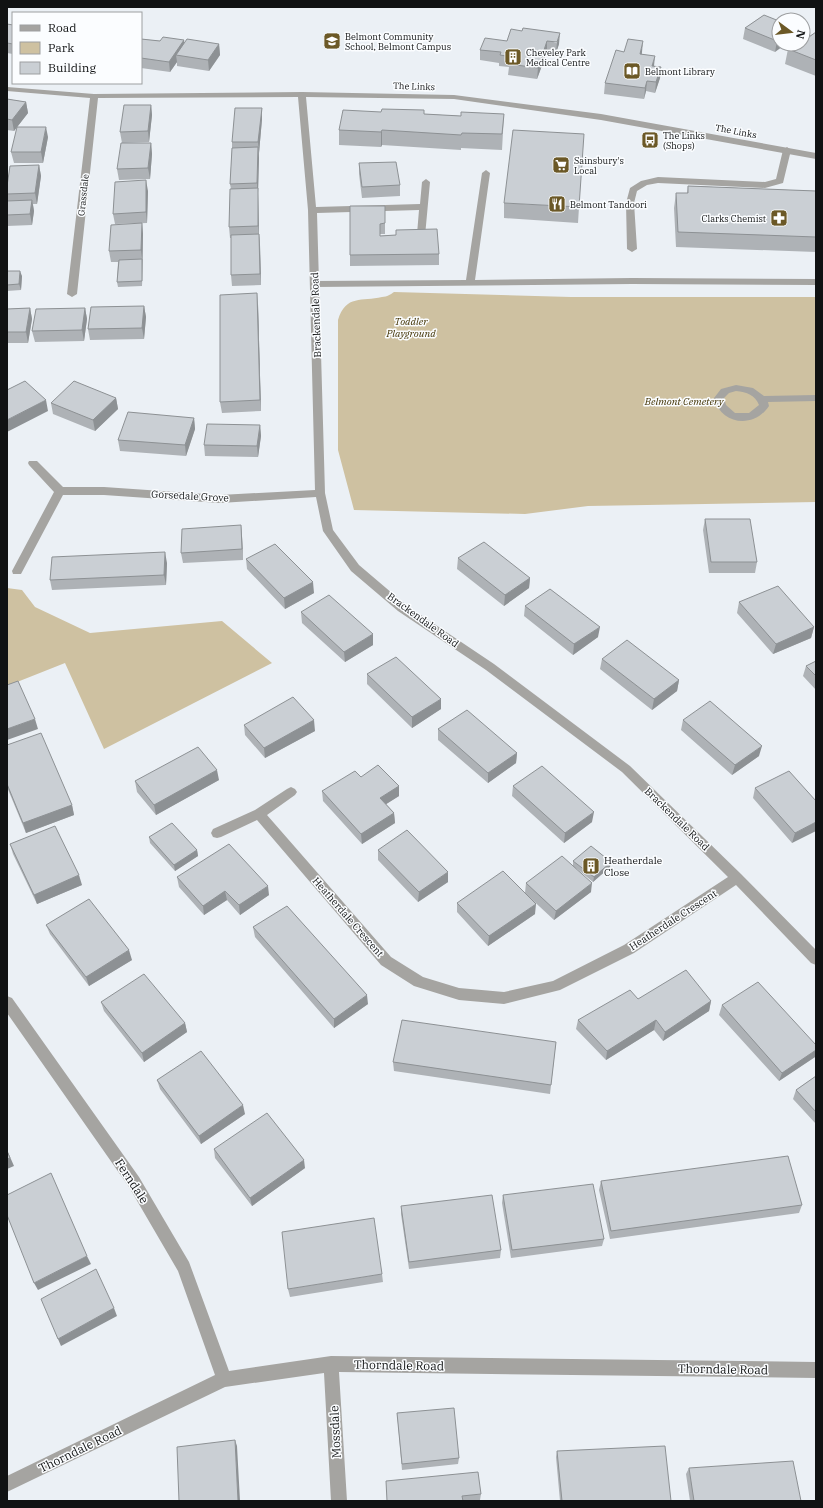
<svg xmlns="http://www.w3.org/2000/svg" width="823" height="1508" viewBox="0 0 823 1508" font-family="'IBM Plex Serif',serif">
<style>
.green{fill:#cec1a1}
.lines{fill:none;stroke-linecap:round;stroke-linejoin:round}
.lane{fill:#a5a4a1;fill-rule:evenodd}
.street{fill:#a5a4a1;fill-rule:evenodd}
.wall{fill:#aeb2b6}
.shaded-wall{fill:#8d9194}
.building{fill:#cacfd4;stroke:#8d9194}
.labels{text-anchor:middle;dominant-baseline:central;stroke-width:3;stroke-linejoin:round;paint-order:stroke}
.far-poi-label{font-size:9px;fill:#101213;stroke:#fbfdff;text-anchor:start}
.far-street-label{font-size:9px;fill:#101213;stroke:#fbfdff}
.street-label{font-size:10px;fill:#101213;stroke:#fbfdff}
.park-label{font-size:10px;font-style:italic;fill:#403101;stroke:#fbfdff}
.poi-label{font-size:10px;fill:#101213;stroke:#fbfdff;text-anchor:start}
.near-street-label{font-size:12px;fill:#101213;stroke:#fbfdff}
</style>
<rect width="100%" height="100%" fill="#ebf0f5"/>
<path class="green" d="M394,292l177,5h245v205l-228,4 -63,8 -171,-4 -16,-60v-130c8,-26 24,-18 44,-23 5,0 9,-3 12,-5z
M7,588l15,2 13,17 55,26 132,-12 50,42 -168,86 -39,-86 -58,23z"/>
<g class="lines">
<path class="lane" d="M787,147l4,3 -8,33 -18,5 -107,-5 -11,2 -10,6 -3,12 3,46 -5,3 -5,-3 -1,-46 4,-15 11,-7 17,-4 107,5 11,-3 7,-29z
M486,170l4,3 -15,107 157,-2 184,1v6l-184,-1 -317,3 -5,-3 5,-3 151,-1 16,-107z
M736,385l17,3 11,8 52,-1v6l-48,1 1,4c-15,23 -48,19 -55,-8l7,-9zM736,391c11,1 19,4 23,14l-10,8h-14l-9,-8 -2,-7 5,-5z"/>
<path class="street" d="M7,87l87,7 208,-2 152,3 147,19 215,39v6l-215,-39 -147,-21 -148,-2 10,110 104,-3 2,-22 4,-3 4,3 -5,54h-6l-2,-2 2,-24 -102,3 8,280 8,37 26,35 47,40 88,59 136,102 111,108 75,76v15l-5,-2 -75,-78 -102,68 -74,37 -56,14 -45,-4 -45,-14 -33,-21 -124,-145 -36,17 -4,1 -4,-1 -2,-4 2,-4 42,-19 32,-21 4,-2 4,2 2,3 -2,3 -28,20 124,142 32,20 36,11 45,4 49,-11 71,-36 104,-68 -106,-105 -136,-102 -88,-59 -47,-40 -28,-40 -7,-34 -96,6 -116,-8h-41l-42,79h-8l-1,-3 42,-79 -25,-27 -1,-2 1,-2h8l26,26h41l116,8 95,-5 -7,-280 -10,-113 -200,1 -21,196 -5,3 -5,-3 23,-196 -83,-7z
M7,996l5,2 127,179 50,85 40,109 102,-15 485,6v16l-477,-6 8,129h-16l-7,-128 -99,14 -218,105v-16l208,-101 -37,-104 -49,-84 -122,-174z"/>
</g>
<path class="wall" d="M764,15l15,29 -4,8 -32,-13 2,-11z
M7,24l6,1v29l-6,-1z
M522,31l37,13 -3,9 -9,-1 -10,27 -29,-4 1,-8 -10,-1v-3l-19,-3v-10l27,-9z
M816,32v44l-31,-12 3,-15z
M141,39l19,2 24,-1v4h35l1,11 -11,16 -32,-5v-4l-7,10 -29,-4z
M624,52h18v2l12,12 7,1 -1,11 -5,15 -9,-2 -2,8 -40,-5 1,-11z
M7,99l19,3 2,11 -14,18 -7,-1z
M151,105l1,10 -3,27 -27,1 -2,-11z
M262,108v11l-3,34 -1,40 1,41 1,11 1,40 -29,1 -1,-11v-37h-1l-1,-11 2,-38 -1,-5 2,-36v-6z
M424,114l37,2 43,-2 -2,36 -41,-2v2l-79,-5 -1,2 -42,-2v-15z
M48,137l-5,26h-29l-3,-11z
M151,143l1,11 -2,25 -31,1 -2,-11z
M359,163l41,22v11l-38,2 -3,-24z
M39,165l2,11 -4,28h-4l1,7 -2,14 -25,1v-40z
M688,186l128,5v61l-140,-5 -2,-39 2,-15h11z
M148,191l-1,32 -32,1 -2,-10z
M504,203l75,4 -1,16 -74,-5z
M385,206v28h-5v2l16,-1 43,19v11l-89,1v-11z
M142,223l1,11 -1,52 -24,1 -1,-5 1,-20h-7l-2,-11z
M7,271l15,5 -1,14 -14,1z
M258,304l3,107 -39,2 -2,-11z
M144,306l2,11 -2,22 -54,1 -2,-11z
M30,308l2,11 -4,24h-21v-34z
M85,308l2,11 -3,22 -49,1 -3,-11z
M116,398l2,11 -23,22 -42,-17 -2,-11z
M194,418l1,11 -9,27 -66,-5 -2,-11z
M260,425l1,11 -3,21 -53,-1 -1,-11z
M705,519l52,43 -2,11h-46l-6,-43z
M241,525l1,11 1,24 -60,3 -2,-10z
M458,558l72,20 -1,10 -25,18 -47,-37z
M246,559l68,34 -29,16 -38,-40z
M167,563l-1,22 -114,5 -2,-10z
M739,602l75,25 -3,11 -38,16 -36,-41z
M525,606l73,31 -25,18 -49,-39z
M301,612l72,33 -28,17 -43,-39z
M602,659l77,21 -2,11 -25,19 -52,-41z
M816,661v29l-13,-14 3,-10z
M367,674l74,35 -29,19 -45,-44z
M683,720l76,36 -27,19 -51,-45z
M244,725l71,6 -50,27 -20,-23z
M438,729l79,24 -1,10 -28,20 -50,-43z
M7,745l65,60 2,10 -48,18 -19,-46z
M361,777l38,9v10l-13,8 8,9 1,10 -33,21 -39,-43 -1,-10z
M219,780l-63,35 -19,-23 -2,-11z
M513,786l79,36 -28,21 -52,-47z
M755,788l61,13 -24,42 -39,-45z
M149,837l48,13 1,6 -23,15 -25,-28z
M10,844l72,41 -45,19 -24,-50z
M378,850l70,32 -30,20 -40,-42z
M573,861l37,6 -17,15 -17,-14 15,24 -37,28 -29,-27 1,-10 47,-18z
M177,877l92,18 -29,20 -13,-15 -23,15 -25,-28z
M457,903l78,11 -47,32 -31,-34z
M46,925l86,35 -43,26 -39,-52z
M253,927l115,77 -34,24 -79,-91z
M638,999l73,2 -2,10 -46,30 -9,-11 -48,30 -30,-31 2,-9z
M101,1002l84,21 2,9 -43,30 -40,-51z
M722,1005l93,52 -36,24 -60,-66z
M556,1042l-6,52 -156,-23 -1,-9z
M816,1076v48l-23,-25 3,-9z
M157,1080l88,34 -44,30 -41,-55z
M214,1149l91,19 -53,38 -37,-48z
M601,1181l201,24 -3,8 -189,26 -11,-49z
M503,1195l101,44 -2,7 -91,12 -9,-55z
M401,1206l100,44 -1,8 -91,11 -8,-55z
M382,1274l1,8 -93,15 -2,-8z
M397,1413l62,45 -1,6 -56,6z
M557,1451l114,50h-111l-4,-44z
M689,1468l112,33h-111l-4,-27z
M481,1494l-1,6 -7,1h-86z"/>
<path class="shaded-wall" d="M560,33l-1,11 -3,9 1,-11z
M184,40l1,10 -9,5 1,7 -7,10 -1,-10z
M779,40v4h7l-11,8 2,-11z
M547,41v11l-10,27 1,-11z
M643,41l-1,11 -3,12 1,-10z
M219,44l1,11 -11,16 -1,-11z
M655,56l-1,10h-2z
M661,67l-1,11 -5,15 1,-11z
M647,81l-1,10 -2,8 1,-11z
M26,102l2,11 -14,18 -2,-11z
M151,105l1,10 -3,27 -1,-11z
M262,108v11l-3,34 -1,-11z
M46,127l2,10 -5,26 -2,-11z
M382,130v15l-1,2v-15z
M151,143l1,11 -2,25 -2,-11z
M258,147l1,11 -1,35 1,44 -1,-11 -1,-43z
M39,165l2,11 -4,28 -2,-11z
M146,180l2,11 -1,32 -1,-11z
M32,200l2,11 -2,14 -2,-11z
M142,223l1,11 -1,52v-27l-1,-9z
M259,234l1,11 1,40 -1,-11z
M20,271l2,5 -1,14 -2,-6z
M257,293l1,11 3,107 -1,-11z
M144,306l2,11 -2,22 -2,-11z
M30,308l2,11 -4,24 -2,-11z
M85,308l2,11 -3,22 -2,-11z
M116,398l2,11 -23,22 -2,-11z
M46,400l2,11 -41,21v-12z
M194,418l1,11 -9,27 -1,-11z
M260,425l1,11 -3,21 -1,-11z
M241,525l1,11 1,24 -1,-11z
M165,552l2,11 -1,22 -2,-10z
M530,578l-1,10 -25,18 1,-11z
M313,582l1,11 -29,16 -1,-11z
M600,627l-2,10 -25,18 1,-11z
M814,627l-3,11 -38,16 3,-10z
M373,634v11l-28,17 -1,-10z
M679,680l-2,11 -25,19 2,-11z
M441,699v10l-29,19v-11z
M35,719l3,10 -31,11v-11z
M314,720l1,11 -50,27 -1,-10z
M762,746l-3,10 -27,19 3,-10z
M517,753l-1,10 -28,20v-10z
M217,770l2,10 -63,35 -2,-10z
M399,786v10l-19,12v-10z
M72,805l2,10 -48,18 -3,-10z
M594,812l-2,10 -28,21 1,-10z
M394,813l1,10 -33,21 -1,-10z
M816,822v9l-24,12 3,-10z
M197,850l1,6 -23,15 -1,-6z
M611,862l-1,5 -17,15 1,-5z
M448,872v10l-30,20 1,-10z
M79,875l3,10 -45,19 -3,-9z
M592,883l-1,9 -37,28 2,-9z
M268,886l1,9 -29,20 -1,-10z
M225,891l2,9 -23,15 -1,-9z
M536,904l-1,10 -47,32 1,-10z
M129,950l3,10 -43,26 -3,-9z
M367,995l1,9 -34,24v-9z
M711,1001l-2,10 -46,30 2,-9z
M656,1020l-2,10 -48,30 1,-9z
M185,1023l2,9 -43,30 -2,-9z
M816,1050v5l-1,2 -36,24 3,-8z
M243,1105l2,9 -44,30 -2,-8z
M7,1150l7,16 -7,3z
M304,1160l1,8 -53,38 -2,-8z
M87,1256l4,8 -53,26 -4,-7z
M114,1308l3,8 -56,30 -3,-7z
M235,1440l2,6 3,55h-2z"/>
<path class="building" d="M764,15l15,6v19l-2,1 -32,-13z
M7,24l6,1v19l-6,-1z
M523,28l37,5 -3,9 -10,-1 -9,27 -29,-4 3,-7 -12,-2 1,-3 -21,-2 5,-12 22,3 4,-12 11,2z
M816,32v28l-28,-11 7,-5h8v-6l4,-3 2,2z
M163,37l21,3 -15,22 -28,-4v-19l19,2z
M187,39l32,5 -11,16 -32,-5z
M628,39l15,2 -3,13 15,2 -3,10 9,1 -5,15 -9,-1 -2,7 -40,-5 11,-33 8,2z
M7,99l19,3 -14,18 -5,-1z
M124,105h27l-3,26 -28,1z
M235,108h27l-4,34h-26z
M382,109l42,1v4l37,2v-4l43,2 -2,20 -40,-1 -1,2 -79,-5 -1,2 -42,-2 4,-20 38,2z
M17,127h29l-5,25h-30z
M513,130l71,4 -5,73 -75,-4z
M121,143h30l-3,25 -31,1z
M258,147l-1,36 -27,1 2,-36z
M396,162l4,23 -38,2 -3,-24z
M39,165l-4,28 -28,1v-8l3,-20z
M146,180v32l-33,2 2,-32z
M688,186l128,5v46l-138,-5 -2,-39h12z
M258,188v38l-29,1 1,-38z
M32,200l-2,14 -23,1v-14z
M350,206h35v17l-5,1v12l16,-1v-5l41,-1 2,25 -89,1z
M142,223l-1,27 -32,1 2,-26z
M259,234l1,40 -29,1v-40z
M142,259v22l-25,1 2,-22z
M7,271h13l-1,13 -12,1z
M257,293l3,107 -40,2v-107z
M144,306l-2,22 -54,1 3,-22z
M30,308l-4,24h-19v-23z
M85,308l-3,22 -50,1 4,-22z
M25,381l21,19 -39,20v-30z
M74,381l42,17 -23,22 -42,-17z
M128,412l66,6 -9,27 -67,-5z
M207,424l53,1 -3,21 -53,-1z
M705,519h45l7,43h-46z
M241,525l1,24 -61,4 1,-24z
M484,542l46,36 -25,17 -47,-37z
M275,544l38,38 -29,16 -38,-39z
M165,552l-1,23 -114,5 2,-23z
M778,586l36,41 -38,17 -37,-42z
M550,589l50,38 -26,17 -49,-38z
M329,595l44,39 -29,18 -43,-40z
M627,640l52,40 -25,19 -52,-40z
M396,657l45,42 -29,18 -45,-43z
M816,661v15l-10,-10z
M18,681l17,38 -28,10v-44z
M293,697l21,23 -50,28 -20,-23z
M710,701l52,45 -27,19 -52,-45z
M467,710l50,43 -29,20 -50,-44z
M41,733l31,72 -49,18 -16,-39v-39z
M198,747l19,23 -63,35 -19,-24z
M378,765l21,21 -19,12 14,15 -33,21 -39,-43 33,-20 6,6z
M542,766l52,46 -29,21 -52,-47z
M789,771l27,30v21l-21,11 -40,-45z
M172,823l25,27 -23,15 -25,-28z
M55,826l24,49 -45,20 -24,-51z
M407,830l41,42 -29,20 -41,-42z
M229,844l39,42 -29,19 -14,-14 -22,15 -26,-29z
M591,846l20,16 -17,15 -21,-16z
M562,856l30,27 -36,28 -30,-28z
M503,871l33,33 -47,32 -32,-33z
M89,899l40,51 -43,27 -40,-52z
M287,906l80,89 -33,24 -81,-92z
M686,970l25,31 -46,31 -9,-12 -49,31 -29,-31 52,-30 8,9z
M144,974l41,49 -43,30 -41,-51z
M758,982l58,63v5l-34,23 -60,-68z
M402,1020l154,22 -5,43 -158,-23z
M201,1051l42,54 -44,31 -42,-56z
M816,1076v36l-20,-22z
M267,1113l37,47 -54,38 -36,-49z
M7,1151l3,7 -3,1z
M788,1156l14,49 -191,26 -10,-50z
M51,1173l36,83 -53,27 -27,-68v-20z
M593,1184l11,55 -92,11 -9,-55z
M492,1195l9,55 -92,12 -8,-56z
M374,1218l8,56 -94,15 -6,-57z
M96,1269l18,39 -56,31 -17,-40z
M454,1408l5,50 -57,6 -5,-51z
M235,1440l3,61h-59l-2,-54z
M665,1446l6,55h-109l-5,-50z
M793,1461l8,40h-107l-5,-33z
M478,1472l3,22 -19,2 1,5h-76l-1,-20z"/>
<defs>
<g id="school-square" transform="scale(0.9)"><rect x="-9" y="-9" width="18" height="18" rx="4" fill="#6b5826" stroke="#fbfdff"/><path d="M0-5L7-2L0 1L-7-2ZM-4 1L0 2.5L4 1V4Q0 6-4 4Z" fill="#fff"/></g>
<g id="building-square" transform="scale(0.9)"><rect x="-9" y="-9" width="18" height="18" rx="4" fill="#6b5826" stroke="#fbfdff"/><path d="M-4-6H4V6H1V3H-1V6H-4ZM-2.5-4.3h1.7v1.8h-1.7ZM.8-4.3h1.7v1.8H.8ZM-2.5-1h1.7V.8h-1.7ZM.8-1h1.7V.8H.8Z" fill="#fff"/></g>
<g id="library-square" transform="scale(0.9)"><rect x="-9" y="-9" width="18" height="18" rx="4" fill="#6b5826" stroke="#fbfdff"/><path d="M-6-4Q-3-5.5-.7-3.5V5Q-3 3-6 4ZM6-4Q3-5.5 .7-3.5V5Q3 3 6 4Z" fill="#fff"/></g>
<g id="bus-square" transform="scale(0.9)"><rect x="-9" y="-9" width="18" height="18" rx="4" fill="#6b5826" stroke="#fbfdff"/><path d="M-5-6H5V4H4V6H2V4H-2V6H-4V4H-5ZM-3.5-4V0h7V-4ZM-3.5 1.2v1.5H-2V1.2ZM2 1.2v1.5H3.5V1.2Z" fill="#fff"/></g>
<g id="supermarket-square" transform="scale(0.9)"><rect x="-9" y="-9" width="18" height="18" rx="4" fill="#6b5826" stroke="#fbfdff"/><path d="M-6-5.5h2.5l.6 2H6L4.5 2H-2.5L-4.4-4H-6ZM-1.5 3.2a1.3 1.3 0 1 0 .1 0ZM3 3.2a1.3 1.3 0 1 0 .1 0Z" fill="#fff"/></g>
<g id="restaurant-square" transform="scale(0.9)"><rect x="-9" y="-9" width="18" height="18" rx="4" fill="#6b5826" stroke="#fbfdff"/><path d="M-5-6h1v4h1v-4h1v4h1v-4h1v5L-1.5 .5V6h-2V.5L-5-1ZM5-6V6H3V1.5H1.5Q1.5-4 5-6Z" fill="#fff"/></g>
<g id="pharmacy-square" transform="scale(0.9)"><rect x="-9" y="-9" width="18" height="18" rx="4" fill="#6b5826" stroke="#fbfdff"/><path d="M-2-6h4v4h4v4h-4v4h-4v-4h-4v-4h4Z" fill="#fff"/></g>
</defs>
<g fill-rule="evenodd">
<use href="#school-square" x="332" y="41"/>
<use href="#building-square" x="513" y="57"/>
<use href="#library-square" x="632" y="71"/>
<use href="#bus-square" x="650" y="140"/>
<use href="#supermarket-square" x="561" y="165"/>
<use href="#restaurant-square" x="557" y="204"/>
<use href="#pharmacy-square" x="779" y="218"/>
<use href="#building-square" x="591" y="866"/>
</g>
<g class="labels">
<g class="far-poi-label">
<text x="345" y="36">Belmont Community<tspan x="345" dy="10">School, Belmont Campus</tspan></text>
<text x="526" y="52">Cheveley Park<tspan x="526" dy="10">Medical Centre</tspan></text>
<text x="645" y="71">Belmont Library</text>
<text x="663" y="135">The Links<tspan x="663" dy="10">(Shops)</tspan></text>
<text x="574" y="160">Sainsbury's<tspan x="574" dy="10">Local</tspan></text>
<text x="570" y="204">Belmont Tandoori</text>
<text x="766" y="218" text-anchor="end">Clarks Chemist</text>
</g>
<g class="far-street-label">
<text transform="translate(414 86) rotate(2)">The Links</text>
<text transform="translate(736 131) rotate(11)">The Links</text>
<text transform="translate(83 195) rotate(-84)">Grassdale</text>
</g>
<g class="street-label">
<text transform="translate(316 315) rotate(-92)">Brackendale Road</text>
<text transform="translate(190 496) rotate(3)">Gorsedale Grove</text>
<text transform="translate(423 620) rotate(36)">Brackendale Road</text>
<text transform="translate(677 819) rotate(44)">Brackendale Road</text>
<text transform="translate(348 917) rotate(49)">Heatherdale Crescent</text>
<text transform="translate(673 920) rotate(-33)">Heatherdale Crescent</text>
</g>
<g class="park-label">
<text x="411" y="321">Toddler<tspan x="411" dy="12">Playground</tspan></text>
<text x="684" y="401">Belmont Cemetery</text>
</g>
<g class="poi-label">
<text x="604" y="860">Heatherdale<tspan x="604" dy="12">Close</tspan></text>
</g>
<g class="near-street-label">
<text transform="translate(132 1181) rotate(57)">Ferndale</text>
<text transform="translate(399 1365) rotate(1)">Thorndale Road</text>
<text transform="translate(723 1369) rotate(1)">Thorndale Road</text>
<text transform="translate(335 1432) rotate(-93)">Mossdale</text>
<text transform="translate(80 1449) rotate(-26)">Thorndale Road</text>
</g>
</g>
<rect width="823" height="1508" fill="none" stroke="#101213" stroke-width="16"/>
<rect x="12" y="12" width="130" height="72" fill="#fbfdff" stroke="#9d9fa1"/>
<rect x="20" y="25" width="20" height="6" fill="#a5a4a1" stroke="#9d9fa1"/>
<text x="48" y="32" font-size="12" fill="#101213">Road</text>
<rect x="20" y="42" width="20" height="12" fill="#cec1a1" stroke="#9d9fa1"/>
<text x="48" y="52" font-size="12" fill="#101213">Park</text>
<rect x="20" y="62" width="20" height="12" fill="#cacfd4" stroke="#9d9fa1"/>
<text x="48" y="72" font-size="12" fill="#101213">Building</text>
<g transform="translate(791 32) rotate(105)"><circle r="19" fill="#fbfdff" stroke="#9d9fa1"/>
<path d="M0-3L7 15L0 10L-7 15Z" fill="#6b5826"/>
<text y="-6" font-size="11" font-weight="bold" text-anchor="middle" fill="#101213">N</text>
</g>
</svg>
